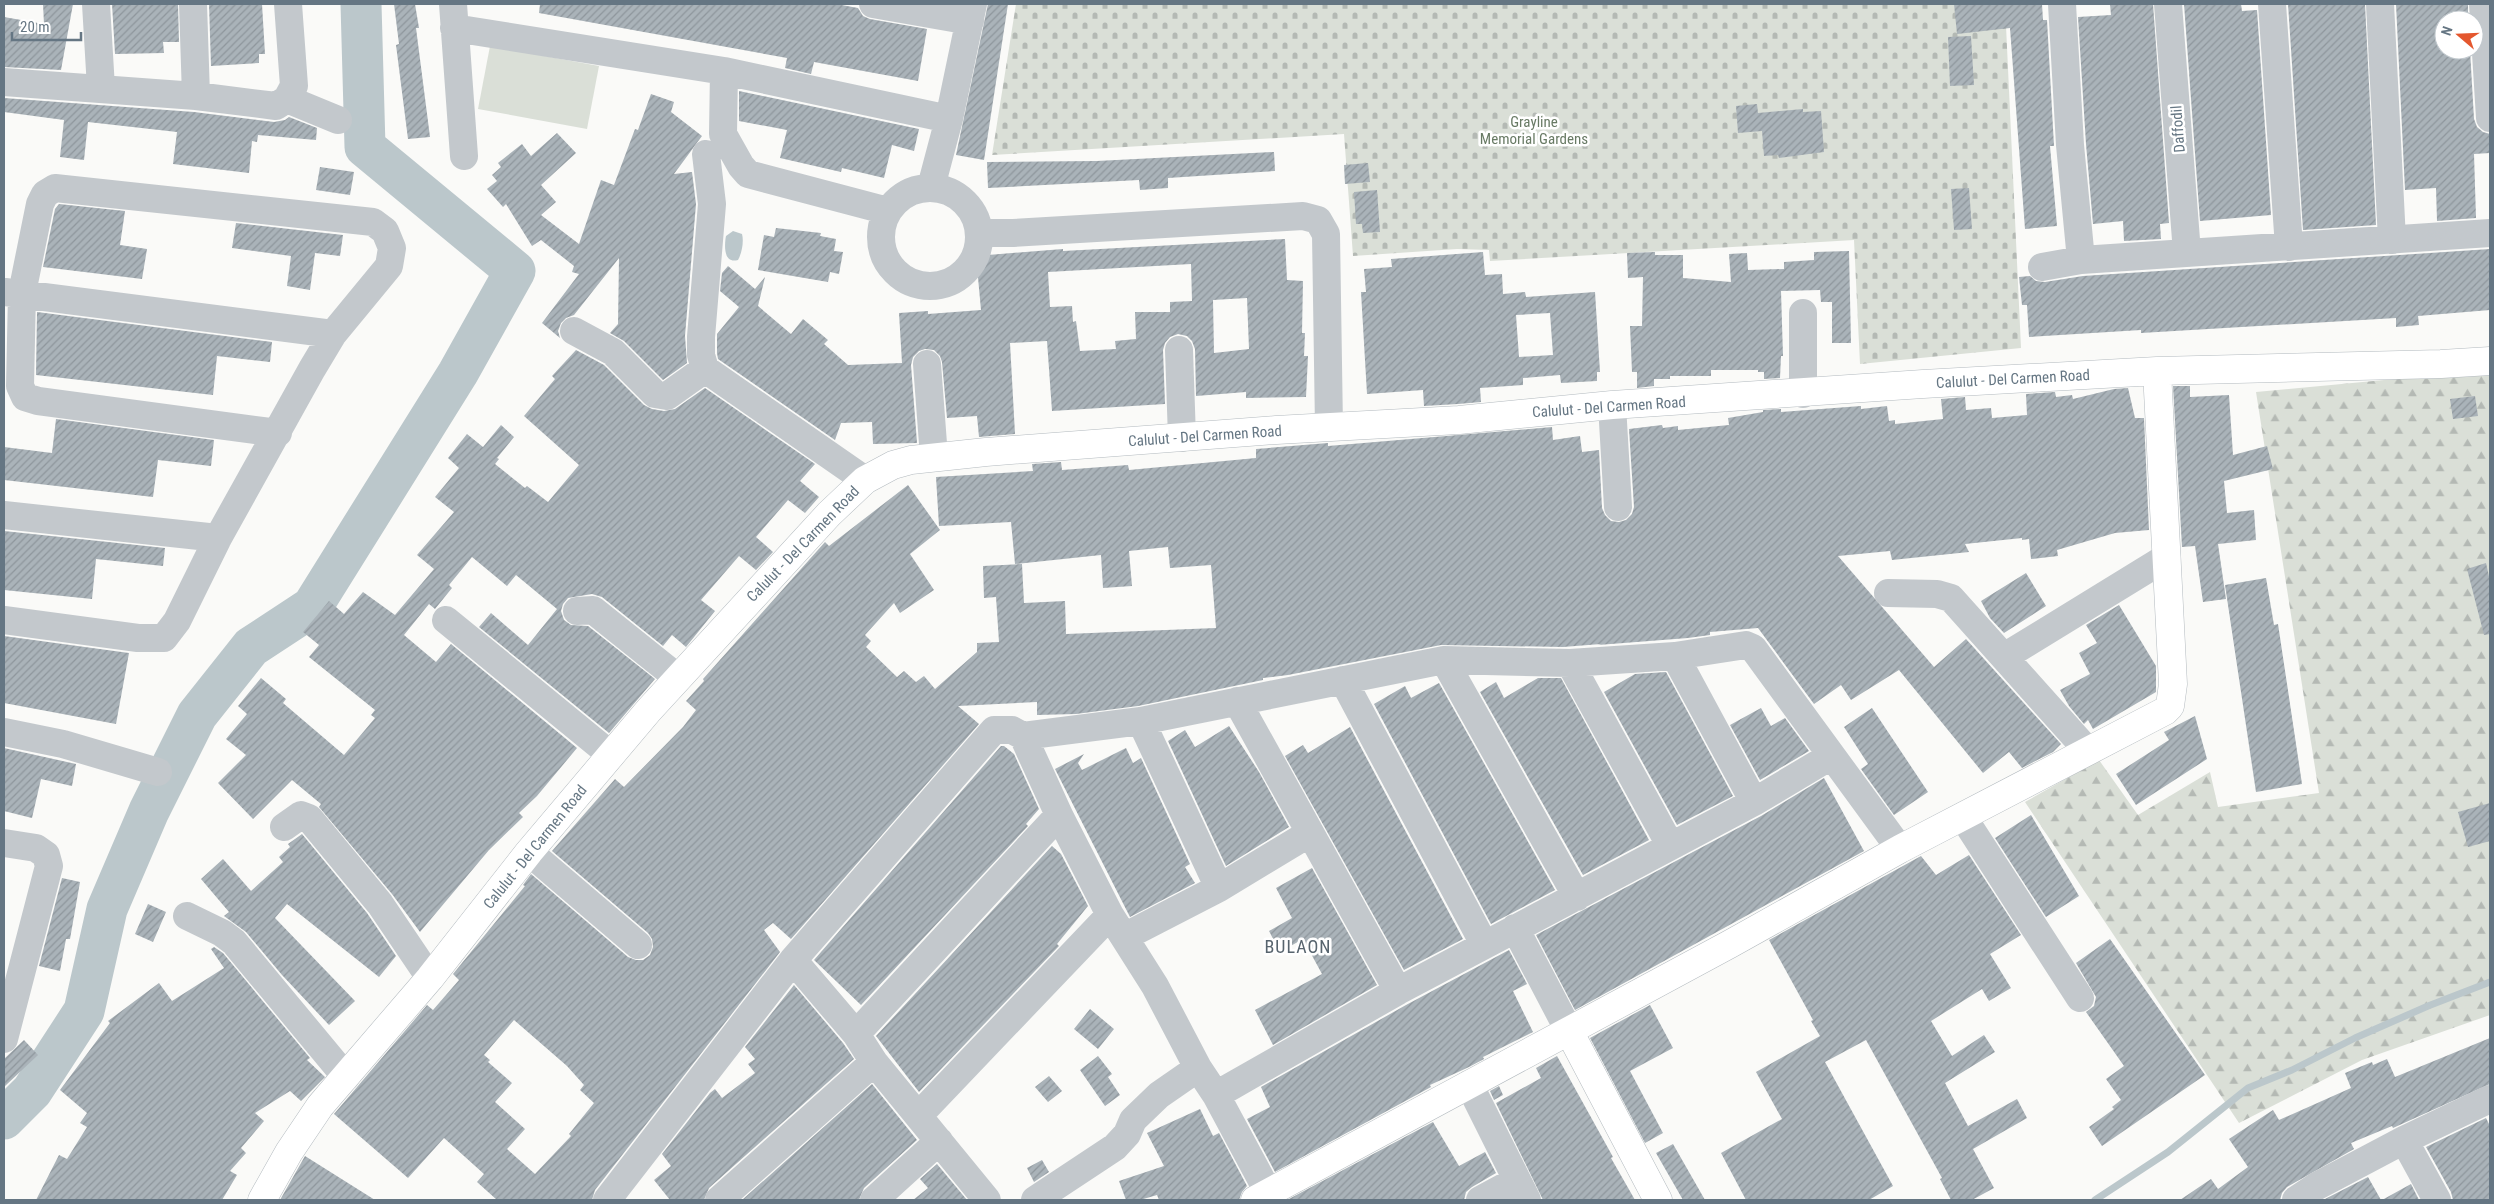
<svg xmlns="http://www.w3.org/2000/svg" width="2494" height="1204" viewBox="0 0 2494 1204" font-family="'Roboto Condensed',sans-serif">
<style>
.grass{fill:#dadfd7}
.forest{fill:url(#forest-firs)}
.cemetery{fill:url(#cemetery-stones)}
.water{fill:#bbc7cb}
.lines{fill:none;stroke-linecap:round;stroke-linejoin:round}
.stream{stroke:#bbc7cb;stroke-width:7}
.river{stroke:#bbc7cb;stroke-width:41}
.building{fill:url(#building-hatch);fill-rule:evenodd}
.secondary-casing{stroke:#b3babf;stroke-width:29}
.street{stroke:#c3c8cc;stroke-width:28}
.secondary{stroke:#fff;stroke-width:28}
.labels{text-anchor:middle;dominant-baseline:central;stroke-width:5;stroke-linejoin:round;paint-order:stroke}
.park-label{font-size:15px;fill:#687a64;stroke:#fff}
.street-label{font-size:15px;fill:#657683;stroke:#fff}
.quarter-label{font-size:18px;letter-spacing:1px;fill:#57646e;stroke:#fff}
</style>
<defs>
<pattern id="forest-firs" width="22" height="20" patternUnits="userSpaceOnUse" patternTransform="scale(1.25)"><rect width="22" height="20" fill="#dadfd7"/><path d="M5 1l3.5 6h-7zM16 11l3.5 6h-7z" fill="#b4b9b4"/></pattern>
<pattern id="cemetery-stones" width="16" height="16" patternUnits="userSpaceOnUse" patternTransform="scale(1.25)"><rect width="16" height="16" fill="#dadfd7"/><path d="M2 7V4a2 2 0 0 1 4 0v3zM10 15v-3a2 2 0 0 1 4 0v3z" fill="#b4b9b4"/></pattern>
<pattern id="building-hatch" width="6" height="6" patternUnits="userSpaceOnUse" patternTransform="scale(1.25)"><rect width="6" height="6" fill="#aab3b9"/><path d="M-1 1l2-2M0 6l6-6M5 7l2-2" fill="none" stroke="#8e969c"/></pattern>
</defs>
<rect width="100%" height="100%" fill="#fafaf8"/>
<path class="grass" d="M490,46l109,20 -12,63 -109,-20z"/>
<path class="forest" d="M2490,370v645l-128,45 -123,63 -214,-321 74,-42 39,55 72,-43 8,35 101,-14 -63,-401z"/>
<path class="cemetery" d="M1016,4h989l16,344 -161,16 -6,-124 -364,21 -1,-11 -32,-1 -104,7 -9,-122 -352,21z"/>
<path class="water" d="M733,231l9,3c2,7 0,19 -4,26 -14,4 -14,-13 -12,-24z"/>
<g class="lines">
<path class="stream" d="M2095,1200l73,-48 80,-64 44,-18 63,-32 73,-32 62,-24"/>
<path class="river" d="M4,1119l28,-28 52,-80 23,-102 42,-98 48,-96 54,-68 61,-40 146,-234 57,-102 -150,-124 -4,-143"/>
</g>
<path class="building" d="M43,4h30l-12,66 -57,-3v-50l40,7z
M112,4h66l1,38h-16l1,11 -49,1z
M209,4h53l3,50h-6v9l-48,3z
M394,4h21l4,24h-3l14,109 -22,2 -12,-94 3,-1z
M540,4h296l22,4 5,8 7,3 57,10 -9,52 -104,-19 -3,12 -26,-6 2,-10 -248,-45z
M988,4h20l-24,156 -28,-5z
M1954,4h88l1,16h4l7,126h-4l7,80 -32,3 -15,-201 -53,6z
M2110,4h43l16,219 -9,1 1,15 -37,2 -1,-20 -30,3 -7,-80 -8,-127 33,-2z
M2184,4h57l1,7 15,-1 14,205 -71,6z
M2288,4h77l11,221 -73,5z
M2396,4h72v16h-24v30h26l4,69 3,8 6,5 7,2v19l-16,1 2,64 -39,3 -1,-33 -31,2z
M1971,36l3,49 -24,1 -2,-49z
M739,91l180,38 -5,22 -22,-6 -8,33 -42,-10 -1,4 -61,-14 7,-28 -48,-9z
M651,94l23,8 -3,10 31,24 -28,38 18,-2 4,32 -11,132 2,27 -24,17 -39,-39 -14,-8 8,-9 1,-66 -45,57 -8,3 -5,5 -3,8 2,7 -18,-15 37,-49 -7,-2 2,-6 -33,-26 -9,6 -26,-42 -3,3 -16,-18 10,-8 -5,-6 9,-8 -3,-4 24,-19 9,12 26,-23 19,20 -35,32 15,17 -15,13 38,29 22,-64 13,5 21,-56 3,1z
M4,98l190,14 80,10 11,-2 4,-3 28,11 -1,12 -58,-5 -1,7 -5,-1 -3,32 -76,-9 4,-32 -89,-10 -4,38 -24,-3 4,-37 -60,-8z
M1757,104l1,9 45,-4v3l18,-1 3,41 -45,6 -1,-3 -14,1 -2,-25 -24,2 -2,-27z
M1274,152l1,19 -107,7v10l-28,2 -1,-10 -151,8 -1,-26 110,-1z
M1368,163l2,19 -25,2 -1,-19z
M320,167l34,5 -4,23 -34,-5z
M1969,188l3,41 -18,1 -3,-41z
M1377,190l3,42 -17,1 -1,-9h-6l-2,-32z
M59,204l66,7 -5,34 27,4 -5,30 -99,-12 12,-58z
M236,223l107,12 -3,21 -25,-3 -5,37 -23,-4 4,-30 -59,-8z
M776,228l45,5 -1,3 16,3 -2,12 9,1 -4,22 -9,-2 -2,10 -70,-12 6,-35 10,2z
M1285,239l2,41 16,1 -1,52h3l-1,23h4l-2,41 -60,1v-6l-50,4 -1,-47 -3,-8 -5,-5 -9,-2 -8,3 -5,6 -2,7 2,54 -113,7 -5,-70 -37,2 5,91 -36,3 -2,-21 -30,2 -5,-56 -2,-6 -6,-6 -9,-1 -6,2 -6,6 -2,8 6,78 -44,1 -1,-22 -31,1 -6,17 -117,-81 -1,-6v-19l22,-27 -19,-16 2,-18 6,-7 27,23 10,-12 -7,29 33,28 12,-15 25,21 -4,4 24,21 54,-2 -3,-50 29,-2v3l53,-4 -5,-54 87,-7v2zM1191,264l1,37 -22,1v10h-35l1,27 -21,2 1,8 -36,2 -4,-30 -3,1 -1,-16 -22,1 -2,-35zM1247,298l2,51 -35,4 -1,-53z
M2490,249v61l-72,6 1,9 -23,2v-9l-255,15v-3l-112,7 -2,-32h-5l-3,-28 11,-1 6,5 9,1 38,-6z
M1849,251l2,92h-19v-41h-11l-1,-12 -39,1 2,65h-2l-1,22 -16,1v-7h-6v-2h-47v6h-41v3h-16v7l-17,2v-16h-5l-2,-46h12l1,-49 -15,1 -1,-25 28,-1v3h28v23l48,4 -2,-28 18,-1 1,17 36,-1v-7l30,-2v-8z
M1483,252l2,23 17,-1 1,20 22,-2 1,5 69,-5 5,80h-3v9l-36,2 -1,-8 -37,3v7l-43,3 1,14 -23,2 -34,2 -1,-16 -56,4 -6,-102h5l-2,-23 28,-2 -1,-8zM1550,313l3,42 -34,2 -3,-42z
M37,312l235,30 -2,20 -53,-6 -4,39 -177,-20z
M576,350l28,15 40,40 8,4 12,2 11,-2 30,-21 110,76 -15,17 19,16 -14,16 -17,-13 -32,37 17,15 -17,18 -17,-14 -38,44 14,11 -29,36 -14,-12 -9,11 -61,-49 -10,-3 -24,4 -5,6 -2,7 3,9 7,5 17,1 67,53 -46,54 -130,-106 12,-14 37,32 29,-36 -41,-34 -9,11 -35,-29 -23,28 3,3 -17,21 -6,-5 -25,31 32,27 15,-18 126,104 -40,48 -18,17 4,4 -34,33 -69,82 -28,-38 -73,-87 2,-3 -29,-24 -39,39 -35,-36 28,-28 -20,-16 21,-25 -9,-8 23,-28 25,21 -3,4 61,52 31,-37 -4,-3 4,-5 -66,-53 10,-12 -16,-13 26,-31 15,13 19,-22 32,23 39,-46 -17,-14 37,-43 -19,-15 24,-29 -11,-10 19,-24 16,13 18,-22 13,12 -17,21 2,1 -4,5 30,24 2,-2 21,16 31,-37 -55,-49 31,-37 -3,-3z
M2173,386h17v11l39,-2 4,60 34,-9 6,23 -49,12 3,32 27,-3 2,30 -38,4 8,55 -23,3 -8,-56 -13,1z
M2128,388l7,30h9l5,112 -34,3 -58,17 1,6 -27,3 -2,-20 -7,1v-2l-57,6 4,8 -77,8 -2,-9 -52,5 96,111 32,-28 95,105 -8,8 -31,16 -13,-16 -26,21 -84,-103 -48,30 -10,-15 -27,19 -56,-76 -48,4v3l-22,3 -90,7 3,-1 -38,3 -122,-2 -153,30 -25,3v2l-125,26 -62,8 -39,1v-13l-79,4 21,18 -188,215 -18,-16 -9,7 16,22 -185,238 -3,10h-95l-20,-18 7,-8 -40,-36 -36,40 -74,-64 93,-109 6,5 26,-30 -6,-6 72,-88 -2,-1 8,-11 97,83 8,3h7l7,-5 3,-8 -1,-8 -4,-6 -96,-82 63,-72 9,8 59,-60 13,-17 -10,-9 18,-20 -1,-2 122,-137 4,4 79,-61 32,45 -30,24 24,36 -34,23 -6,-10 -29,32 6,6 -5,6 31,30 7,-6 12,11 8,-6 11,13 42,-37v-9l22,-1 -3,-45 -12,1 -1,-32 39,-2 2,39 41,-2 1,33 150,-6 -5,-63 -41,3 -2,-21 -39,4 3,35 -29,2 -2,-33 -86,9 -4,-42 -72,4 -3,-49 97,-6 -1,-7 29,-2 1,8 66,-5 1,5 127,-12v-9l72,-6v3l224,-19 1,13 27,-4 2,16 17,-2 3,58 3,7 6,6 8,1 7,-2 6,-6 2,-7 -5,-78 33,-4 1,3 15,-2v4l51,-5 -1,-7 35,-6v-2l18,-1v3l80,-6v3l26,-3 2,15 6,-1v4l48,-5 -2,-20 24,-2 1,13 25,-2 1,10 35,-3 -1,-21 29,-2 1,5 16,-2 1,4 41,-10zM514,1020l53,46 17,19 -4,5 14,13 -25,31 2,2 -36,38 -28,-25 18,-20 -30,-27 17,-19 -24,-21 2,-2 -6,-5z
M2475,396l3,20 -25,3 -3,-20z
M56,419l158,21 -3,26 -53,-6 -5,37 -149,-17v-33l48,6z
M4,531l161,17 -2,18 -67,-7 -4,40 -88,-9z
M2486,563l4,18v53l-6,1 -17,-66z
M2026,573l20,33 -42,27 -14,-15 -9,-17z
M2266,578l8,47 4,-1 24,160 -46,8 -31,-207z
M2119,605l37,61v26l-63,37 -5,-9 -4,4 -15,-18 -9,-16 30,-16 -11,-21 18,-10 -11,-18z
M4,636l125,17 -13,71 -112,-21z
M1666,672l67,124 -56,29 -73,-133 31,-18z
M1538,678h23l88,162 -66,35 -103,-183 16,-10 8,16z
M1439,683l116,207 -64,34 -117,-220 31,-18 6,12z
M1761,708l10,18 14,-8 24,33 -49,29 -30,-55z
M1872,708l56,84 -34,23 -33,-46 7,-5 -24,-37z
M2195,716l12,43 -71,46 -20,-31 53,-34 -5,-8z
M1229,726l30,46 30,55 -63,39 -58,-125 17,-11 10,17z
M1350,727l113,212 -59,31 -119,-214 18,-11 5,8z
M1001,746h3l10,8 25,55 -13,15 2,2 -167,179 -47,-45z
M4,748l72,16 -4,22 -31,-7 -9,39 -28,-7z
M1126,748l7,15 8,-5 49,106 -5,3 10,16 -65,34 -75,-148 29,-15 -6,9 4,7z
M1824,778l40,73 -289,159 -39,-75 225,-119z
M2490,803v38l-22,6 -10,-35z
M2031,815l48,81 -33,21 -51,-79z
M302,834l65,79 29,43 -17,21 -92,-73 -12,14 80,83 -26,24 -47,-50 -36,-43 -22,-16 5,-4 -28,-33 22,-20 28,32 32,-29 -4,-5 11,-10 -2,-3z
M1052,846l9,8 27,52 -31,38 2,2 -140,146 -43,-56z
M1969,855l52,80 -31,19 21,34 -22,13 -7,-12 -51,32 21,35 32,-21 11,17 -50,31 23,43 49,-27 10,19 -54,31 21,39 -22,12h-21l-11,-21 2,-1 -76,-138 -41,22 68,124 -24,14h-123l-25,-47 61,-34 -26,-47 64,-36 -9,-15 2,-1 -44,-80 152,-84 15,19z
M1312,868l65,117 -104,60 -18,-35 67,-36 -19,-35 -23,13 -11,-21 23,-13 -16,-30z
M62,878l18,4 -10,57h-4l-6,32 -21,-5z
M148,904l18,8 -13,30 -18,-8z
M2110,939l95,136 -103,71 -13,-19 25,-18 -2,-2 9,-7 -15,-21 18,-13 -38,-54 8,-6 2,-9 -20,-34z
M214,947l9,6 87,105 -3,2 18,17 -24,24 -11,-10 -35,22 9,8 -23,27 5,5 -16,18 7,4 -15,25h-186l23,-45 8,4 20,-32 -7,-4 7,-10 -27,-23 50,-67 -2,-2 51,-38 13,18 52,-33 -13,-19z
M1509,950l18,34 -14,7 20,41 -50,25 1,2 -15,8 -39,18 1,2 -156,85 -28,-53 23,-12 -9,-20 145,-82z
M794,985l49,58 11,16 -145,129 -5,12h-34l-16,-20 17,-14 -9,-12 48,-61 5,-4 7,9 33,-25 -7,-9 7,-5 -10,-12z
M1650,1005l23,43 -43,23 33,62 -18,10 -55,-105z
M1090,1009l24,20 -16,20 -24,-20z
M2490,1038v46l-97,44 -1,-2 -41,17 3,6 -67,38 -5,6 -2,7h-100l31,-21 7,10 30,-22 -19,-28 44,-29 6,10 72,-32 -6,-15 27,-11 1,3 14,-6 8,18z
M24,1040l14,15 -34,32v-28z
M1098,1056l14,18 -4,3 12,18 -15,11 -25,-36z
M1557,1056l56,101 -2,1 24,42h-92l-47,-97 45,-25 -5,-10z
M1049,1076l13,15 -14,11 -13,-15z
M872,1084l45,56 -53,48 -5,12h-117z
M1499,1086l4,9 -9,5 -4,-9z
M1200,1109l13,27 6,-3 28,53 -5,6 -3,8h-80l-2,-5 -17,5h-14l-7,-19 45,-15 -17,-33z
M2486,1118l4,8v74h-37l-2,-8 -25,-45z
M1433,1122l26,44 26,-14 11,21 -24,14 -6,5 -2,8h-177z
M1673,1144l32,56h-22l-27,-47z
M305,1156l70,44h-95z
M1042,1160l7,12 -15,10 -7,-14z
M937,1164l30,36h-54l15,-12 -8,-9z
M2368,1177l13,23h-57l1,-1z
M2411,1184l8,16h-37z"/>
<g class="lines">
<g class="secondary-casing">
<path id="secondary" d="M1569,1031l89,169
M262,1200l27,-48 31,-46 110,-128 99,-126 120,-142 180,-196 36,-34 28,-15 18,-5 75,-8 290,-22 183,-10 153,-15 311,-21 234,-13 284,-7 49,-3
M1255,1200l475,-256 170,-95 265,-138 5,-5 3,-22 -16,-313"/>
</g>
<path class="street" d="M96,4l5,84
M193,4l3,92
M453,4l11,152
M873,4l97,17
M2062,4l8,141 11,115
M2168,4l19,249
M2272,4l17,243
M2380,4l12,236
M2483,4l7,114
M454,28l270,43 225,48
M724,71l-1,63 18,32 7,8 140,37
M4,82l192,14 80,10 11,-7 7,-13 -6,-82
M287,99l51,21
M706,154l6,50 -11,133v18l4,14 160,111
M931,187l18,-68 24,-115
M881 237a49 49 0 1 1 98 0a49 49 0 1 1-98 0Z
M979,233h34l290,-17 15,4 8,14 3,193
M2042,267l39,-7 409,-27
M5,292l328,42
M574,331l39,21 42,42 12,2 38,-27
M1179,350l3,88
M927,364l7,93
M1803,394v-81
M1612,405l6,102
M4,515l214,23
M1888,593l49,1 14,4 137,153
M577,611l16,-1 85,68
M4,620l134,18h26l13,-17 41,-83 94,-169 21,-35 56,-68 3,-18 -7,-17 -12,-9 -318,-34 -10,6 -5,10 -18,89 -2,93 5,11 13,4 240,32
M446,620l165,135
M1675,656l79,146
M2004,657l163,-100
M1444,660l133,237
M1570,663l100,182
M1343,680l141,264
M1237,701l161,290
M1141,721l78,167
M4,732l59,12 95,28
M1023,736l36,79 51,100 45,71 43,82 18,27 52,97
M1963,817l117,181
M284,827l17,-12 8,3 71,86 50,74
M4,843l32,5 10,7 3,11 -45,173
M529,852l109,93
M187,916l35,17 12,9 112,135
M1515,928l54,103
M1124,937l95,-49 91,-55
M793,960l63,74 18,28 113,138
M856,1034l203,-219
M1469,1084l58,116
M1216,1095l182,-104 356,-189 77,-46
M919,1115l191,-200
M2404,1140l33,60
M607,1200l186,-240 201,-230h18l11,6 118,-15 303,-61 126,3 105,-7 71,-11 7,3 147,201
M719,1200l155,-138
M874,1200l65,-59
M1035,1200l80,-53 12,-13 6,-14 26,-25 39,-27
M1480,1200l37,-20
M2296,1200l21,-14 87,-46 86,-41"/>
<use href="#secondary" class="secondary"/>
</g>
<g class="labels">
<g class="park-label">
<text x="1534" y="122">Grayline<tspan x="1534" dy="17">Memorial Gardens</tspan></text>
</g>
<g class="street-label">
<text transform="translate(2178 129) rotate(-94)">Daffodil</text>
<text transform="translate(2013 379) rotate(-3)">Calulut - Del Carmen Road</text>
<text transform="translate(1609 407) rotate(-4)">Calulut - Del Carmen Road</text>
<text transform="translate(1205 436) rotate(-4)">Calulut - Del Carmen Road</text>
<text transform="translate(803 544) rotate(-46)">Calulut - Del Carmen Road</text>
<text transform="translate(535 847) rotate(-51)">Calulut - Del Carmen Road</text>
</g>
<g class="quarter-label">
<text x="1298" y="946">BULAON</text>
</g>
</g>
<rect width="2494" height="1204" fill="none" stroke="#657683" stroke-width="10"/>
<g transform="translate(2459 35) rotate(289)"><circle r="24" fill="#ffffff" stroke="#c1c8cd"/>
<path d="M0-4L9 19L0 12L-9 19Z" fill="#e4572e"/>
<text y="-8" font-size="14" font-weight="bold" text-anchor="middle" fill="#657683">N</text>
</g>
<path d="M12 32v8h69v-8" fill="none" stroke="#657683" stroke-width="2.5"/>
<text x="20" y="32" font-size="15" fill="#657683" stroke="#ffffff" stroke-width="4" paint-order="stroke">20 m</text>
</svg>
